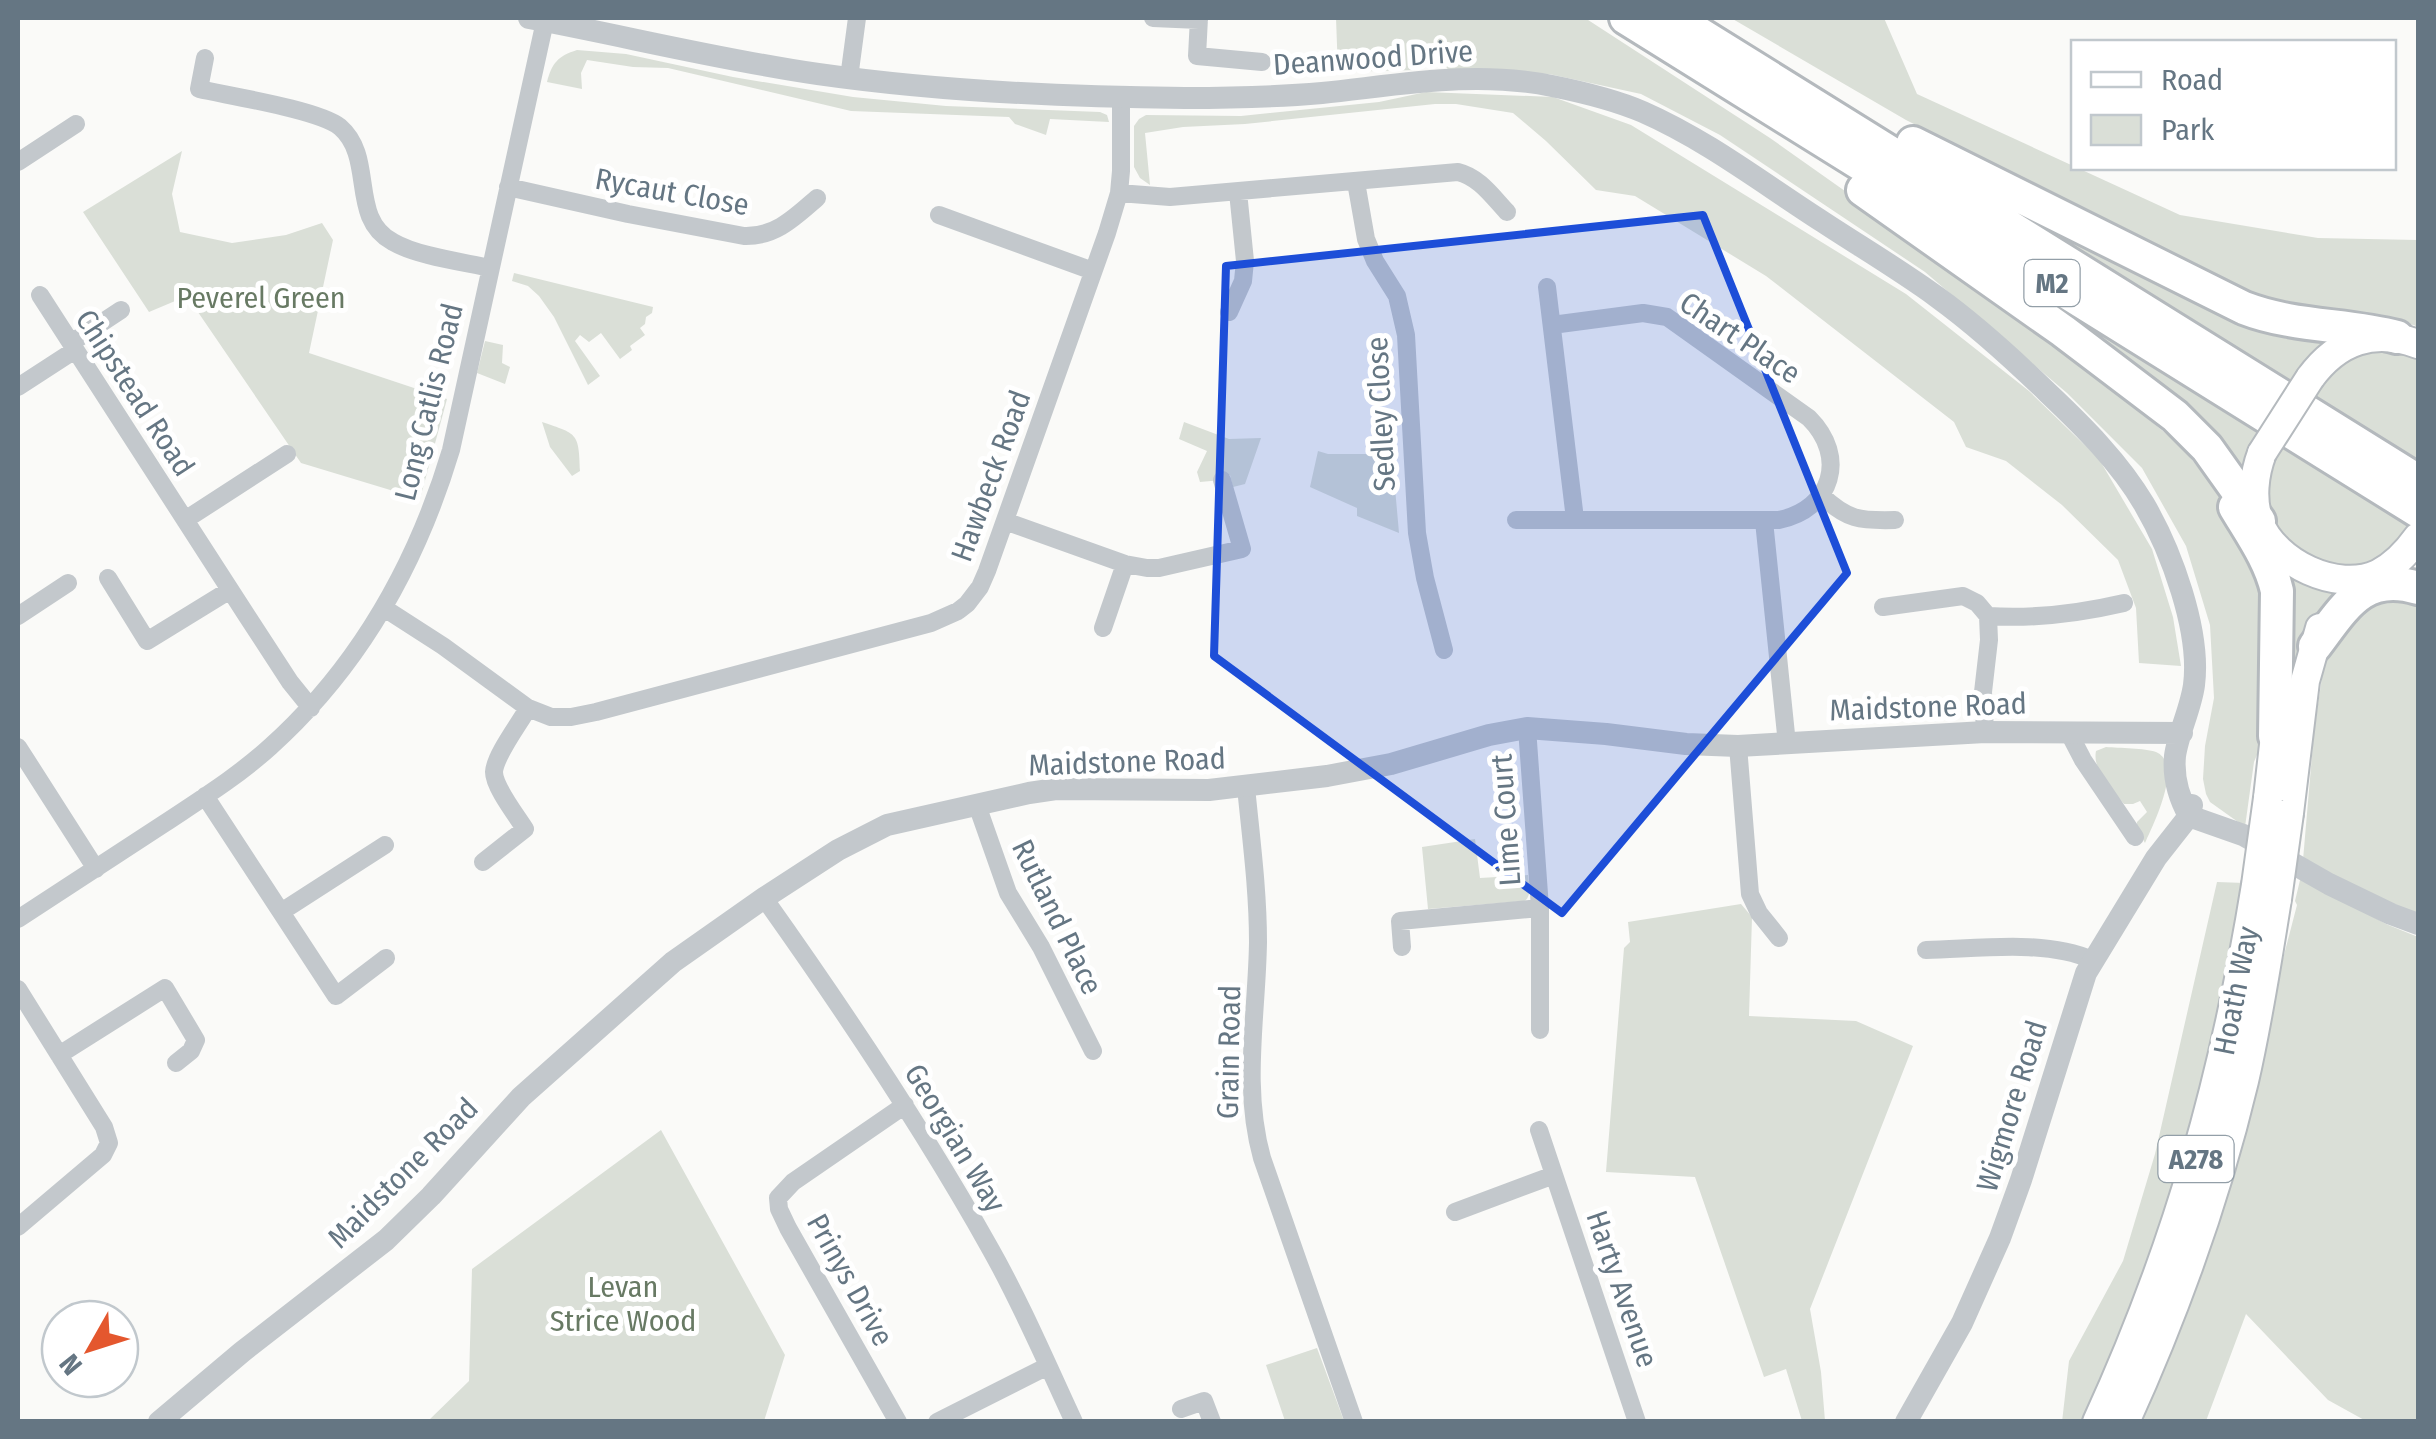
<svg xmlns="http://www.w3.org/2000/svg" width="2436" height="1439" viewBox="0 0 2436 1439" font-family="'Fira Sans Condensed',sans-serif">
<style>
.green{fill:#dadfd7}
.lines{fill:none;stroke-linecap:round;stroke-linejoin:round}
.primary-casing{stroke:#b5babe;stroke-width:32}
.motorway-casing{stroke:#b4b9bd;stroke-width:38}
.minor{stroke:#c3c8cc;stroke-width:18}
.tertiary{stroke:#c3c8cc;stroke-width:22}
.primary{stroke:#fff;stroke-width:28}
.motorway{stroke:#fff;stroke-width:32}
.primary-bridge-casing{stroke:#b5babe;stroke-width:32;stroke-linecap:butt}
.primary-bridge{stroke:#fff;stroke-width:28}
.marked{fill:#1d4ed8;fill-opacity:0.2;stroke:#1d4ed8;stroke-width:8;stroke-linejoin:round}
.labels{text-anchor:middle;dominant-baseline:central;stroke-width:10;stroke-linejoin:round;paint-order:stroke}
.shield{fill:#fff;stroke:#939fa8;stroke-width:2.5}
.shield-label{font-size:28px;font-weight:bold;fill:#657683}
.street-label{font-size:30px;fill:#657683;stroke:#fff}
.park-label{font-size:30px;fill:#687a64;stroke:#fff}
</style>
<rect width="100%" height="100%" fill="#fafaf8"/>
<path class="green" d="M1336,18h249l185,120 133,94 215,162 63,52 34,43 48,79 -1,175 -8,19 -9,65 -35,-25 -4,-8 -3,-15 2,-33 9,-48 -4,-73 -24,-79 -44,-78 -75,-75 -142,-121 -205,-137 -79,-41 -92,-20 -100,-3 -8,-12 -24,11 -79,2z
M1731,18h153l33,76 263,121 138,23 100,2v88l-4,-3 -135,-16 -373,-189z
M577,50l49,4 107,23 120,20 93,9 154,6 7,3 2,7 -59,-3 -4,16 -31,-11 -6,-7 -158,-6 -183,-43 -35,-1 -46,-7 -6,13 1,16 -35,-7c5,-19 11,-26 30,-32z
M1426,92l127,5 78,28 275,169 123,97 70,68 53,90 21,68 8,49 -42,-3 -3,-55 -18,-48 -56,-55 -56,-44 -40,-14 -12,-25 -188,-146 -131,-80 -39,-6 -50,-49 -33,-28 -57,-9h-21l-190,20 -62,3 -38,6 5,52 -10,-7 -6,-11v-41l5,-7 7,-4 95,1 138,-14z
M182,151l-10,43 8,38 52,11 54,-8 36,-12 11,17 -24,113 138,46 -27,100 -119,-36 -114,-167 -38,16 -66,-100z
M1936,162l403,171 -46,49z
M1939,230l324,202 -23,57z
M514,273l139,34 -1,6 -6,4 -1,7 -5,4 5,7 -15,11 2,4 -12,9 -19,-26 -12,9 -9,-7 -5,6 25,35 -12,9 -34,-68 -15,-21 -11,-10 -16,-5z
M485,341l18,4 -1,18 8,4 -5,17 -28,-11z
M2388,346l30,9v105l-107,-67 28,-33z
M542,422c35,12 37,10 38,49l-8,5 -22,-29z
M1184,422l45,17 32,-1 -16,46 -12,3 -3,-12 -8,5 -22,2 -3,-10 10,-21 -28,-12z
M2282,441l130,83c-15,22 -40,48 -70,46 -15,-1 -43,-18 -58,-24 -20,-46 -26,-57 -2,-105z
M1318,451l10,3h64l7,79 -42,-17v-8l-47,-21z
M2291,577l16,9 29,6 -20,27 -19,47 -9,-2c3,-29 9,-59 3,-87z
M2418,596v317l-11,-1 -104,-52 11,-128 12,-82 27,-45z
M2106,747c13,1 39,1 50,5 28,12 -3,73 -11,91l-8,-14v-7l10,-10 -7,-11 -7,3h-9c-12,-14 -32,-34 -28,-53z
M1475,839l5,39 48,-3c1,10 4,19 -3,26l-97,8 -6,-62z
M2301,876l85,48 32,13v484h-52l-38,-21 -82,-86 -40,107 -69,1 75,-191 85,-326 -2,-4z
M2217,882l28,1 -19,106 -53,211 -87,221 -24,1 7,-61 54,-100 32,-107z
M1741,904l11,13 -3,99 107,5 57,25 -103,263 11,63 4,49h-23l-16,-52 -22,8 -69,-200 -89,-5 18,-224 6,-6 -2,-20z
M661,1130l124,225 -21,66h-336l41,-40 3,-112z
M1317,1348l27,73h-59l-19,-56z"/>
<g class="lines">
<g class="primary-casing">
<path id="primary" d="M2310,378c28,-38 64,-50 108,-34
M2262,453c-8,21 -11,47 -3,69 16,41 78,71 119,52 16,-8 30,-23 40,-37
M2268,798l9,-80
M2289,813l16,-132 15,-53
M2097,1422c81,-176 128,-346 159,-537
M2125,1422c50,-110 91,-224 119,-341 14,-60 23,-121 33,-182"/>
</g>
<g class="motorway-casing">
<path id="motorway" d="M1626,18l792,493
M1674,18l744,463
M1913,143l331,165c49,19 103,16 153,29
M1863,190l200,141 112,85 32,32 52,73
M2235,507c16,27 35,53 42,84l-2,145
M2315,646c29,-38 48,-75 103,-58"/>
</g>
<path class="minor" d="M1153,18l46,2
M1199,18l-2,38 65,6
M205,58l-6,31c31,7 120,21 141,38 36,31 8,91 53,115 24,14 70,20 97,26
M849,78l8,-60
M18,162l58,-38
M1356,182l10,57 9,22 22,35 9,39 11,198 8,45 19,72
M508,187l120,27 116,22c31,1 50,-18 73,-38
M1119,193l51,4 288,-25c21,5 34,24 49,40
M939,215l154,56
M1547,287l28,232
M40,295l207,321 43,66 21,26
M1229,312l14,-31 2,-20 -7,-69
M71,343l50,-33
M18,387l57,-37
M1821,495c26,25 39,26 74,25
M185,520l102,-66
M1516,520h263c53,-11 69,-63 30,-102l-142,-101 -24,-4 -91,12
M1005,521l120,43 22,4h12l83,-19 -20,-69
M1764,521l23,223
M108,578l39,63 83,-51
M1883,607l80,-11 14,7 11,13c44,3 93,-3 136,-13
M384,608l59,38 85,62 23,9h20l25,-5 335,-89 27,-12 9,-7 13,-17 7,-16 120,-338 12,-40 2,-22v-75
M18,616l50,-33
M1103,628l22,-64
M1527,728l13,180v122
M1985,732l-2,-40 6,-52 -1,-24
M2069,733l14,27 52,77
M1738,746l12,148 9,19 20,25
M18,747l78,122
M1246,787c5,51 12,103 12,155 -1,72 -16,145 4,216l92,264
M205,796l131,200 50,-38
M977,805l31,88 33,54 52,104
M483,862l42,-33c-8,-13 -31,-42 -31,-57 1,-17 26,-49 34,-64
M764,898c81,114 159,230 227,352 31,55 56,114 83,172
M281,912l104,-67
M18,919c49,-32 98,-64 147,-96 36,-24 73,-47 105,-76 89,-80 147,-184 181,-297l94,-429
M1402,947l-2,-26 140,-13
M1926,950c51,-1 119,-11 166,10
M18,989l86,138 5,16 -6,12 -85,72
M59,1055l106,-67 31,52 -5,11 -15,12
M1539,1130l98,292
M1455,1212l99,-37
M1181,1409l23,-8 8,21
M898,1422l-110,-194 -9,-19 -1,-11 15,-16 112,-77
M937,1422l111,-56"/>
<path class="tertiary" d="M529,18c96,18 192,42 289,56 119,17 246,23 367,24 46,0 92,-1 137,-5 77,-8 153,-23 230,-7 30,6 63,14 91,26 64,28 122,73 180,110 38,25 77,48 114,75 40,29 76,62 111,96 36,34 71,69 96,111 27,46 57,127 50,181 -3,23 -16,49 -19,71 -2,21 4,42 14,60
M2189,816l54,19 86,49 62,30 27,10
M159,1422l83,-70 144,-112 45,-44 90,-99 152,-135 91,-64 74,-48 49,-25 142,-32 27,-4 153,1 118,-14 64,-12 98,-29 38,-7 79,6 80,10 52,2 247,-14 197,1
M1906,1422l56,-99 38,-85 21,-58 65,-207 70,-115 33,-42 3,-11"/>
<use href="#primary" class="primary"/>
<use href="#motorway" class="motorway"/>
<g class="primary-bridge-casing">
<path id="primary-bridge" d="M2262,453l48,-75
M2256,885l12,-87
M2277,899l12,-86"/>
</g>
<use href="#primary-bridge" class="primary-bridge"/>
</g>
<path class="marked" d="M1703,215l144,358 -285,340 -348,-257 12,-390z"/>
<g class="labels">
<g class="shield">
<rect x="2024.5" y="260" width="55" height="46" rx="8"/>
<rect x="2158.5" y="1136" width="75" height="46" rx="8"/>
</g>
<g class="shield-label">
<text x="2052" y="283">M2</text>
<text x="2196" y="1159">A278</text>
</g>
<g class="street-label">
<text transform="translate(1373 58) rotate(-4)">Deanwood Drive</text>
<text transform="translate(672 192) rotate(10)">Rycaut Close</text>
<text transform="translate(1740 338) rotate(34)">Chart Place</text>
<text transform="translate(135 393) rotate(57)">Chipstead Road</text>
<text transform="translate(429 402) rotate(-76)">Long Catlis Road</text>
<text transform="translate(1381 414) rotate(-93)">Sedley Close</text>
<text transform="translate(991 476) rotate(-70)">Hawbeck Road</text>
<text transform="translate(1928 707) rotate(-2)">Maidstone Road</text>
<text transform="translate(1127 762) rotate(-2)">Maidstone Road</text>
<text transform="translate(1506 820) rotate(-94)">Lime Court</text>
<text transform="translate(1057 917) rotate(64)">Rutland Place</text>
<text transform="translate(2236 991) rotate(-79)">Hoath Way</text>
<text transform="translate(1229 1052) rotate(-89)">Grain Road</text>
<text transform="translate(2012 1106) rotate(-73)">Wigmore Road</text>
<text transform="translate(955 1138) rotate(59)">Georgian Way</text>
<text transform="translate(403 1173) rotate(-45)">Maidstone Road</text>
<text transform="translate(850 1280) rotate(61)">Prinys Drive</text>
<text transform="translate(1622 1289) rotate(71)">Harty Avenue</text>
</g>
<g class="park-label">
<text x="261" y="298">Peverel Green</text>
<text x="623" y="1287">Levan<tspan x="623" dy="34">Strice Wood</tspan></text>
</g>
</g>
<rect width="2436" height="1439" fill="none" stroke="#657683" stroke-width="40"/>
<rect x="2071" y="40" width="325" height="130" fill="#ffffff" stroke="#c1c8cd" stroke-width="2.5"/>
<rect x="2091" y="72" width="50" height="15" fill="#ffffff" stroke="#c1c8cd" stroke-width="2.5"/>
<text x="2161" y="90" font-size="30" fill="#657683">Road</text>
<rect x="2091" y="115" width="50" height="30" fill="#dadfd7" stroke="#c1c8cd" stroke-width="2.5"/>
<text x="2161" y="140" font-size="30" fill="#657683">Park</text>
<g transform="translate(90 1349) rotate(231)"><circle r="48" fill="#ffffff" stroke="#c1c8cd" stroke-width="2.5"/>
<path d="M0-8L18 38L0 25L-18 38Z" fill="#e4572e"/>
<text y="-15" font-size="28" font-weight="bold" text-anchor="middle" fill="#657683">N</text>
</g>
</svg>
